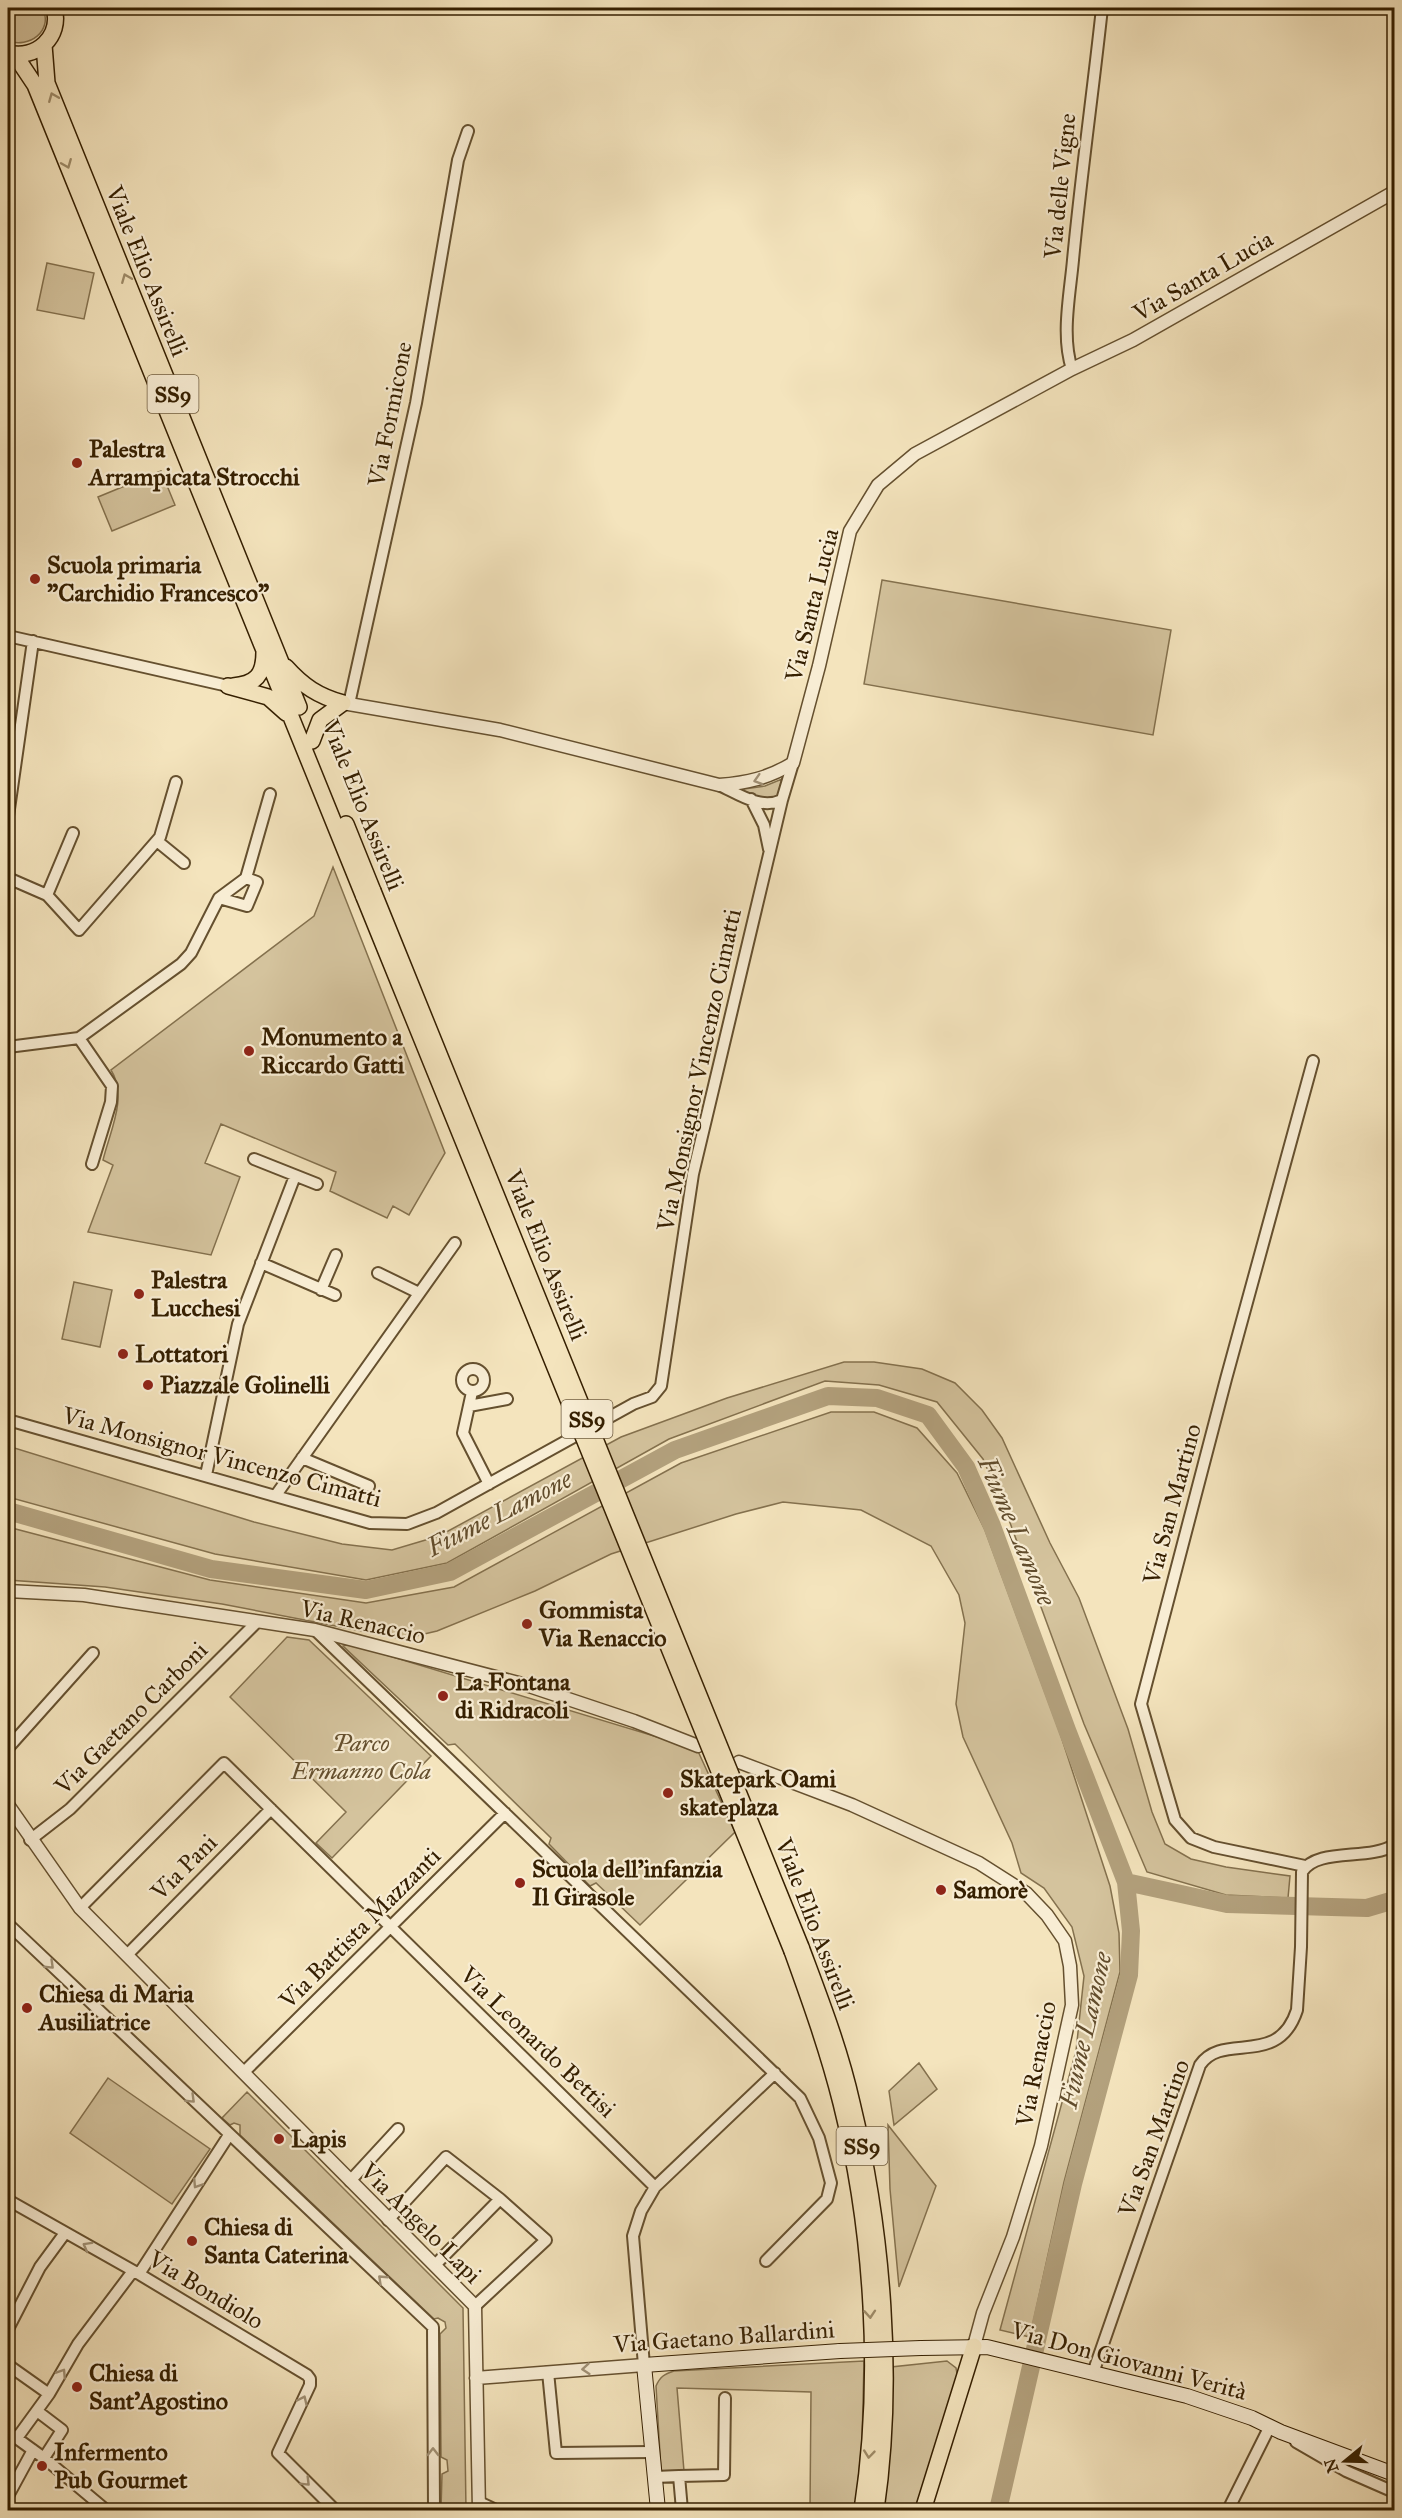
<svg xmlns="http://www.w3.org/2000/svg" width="1402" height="2518" viewBox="0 0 1402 2518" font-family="'IM FELL Great Primer',serif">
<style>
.green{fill:#d4c39d;stroke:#84714e;stroke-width:1.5}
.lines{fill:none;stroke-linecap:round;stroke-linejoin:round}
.river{stroke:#b3a17d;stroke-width:18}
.minor-casing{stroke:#65502f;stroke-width:14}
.tertiary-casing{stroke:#65502f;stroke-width:15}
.secondary-casing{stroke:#351f00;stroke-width:16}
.primary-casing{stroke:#351f00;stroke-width:18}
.minor{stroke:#f8edd4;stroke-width:10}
.tertiary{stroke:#f8edd4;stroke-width:12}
.secondary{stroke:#f8edd4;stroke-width:14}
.primary{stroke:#f4e4bd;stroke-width:15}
.secondary-bridge-casing{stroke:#351f00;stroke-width:16;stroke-linecap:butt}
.primary-bridge-casing{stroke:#351f00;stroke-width:18;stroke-linecap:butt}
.secondary-bridge{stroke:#f8edd4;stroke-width:14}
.primary-bridge{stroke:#f4e4bd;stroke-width:15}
.oneway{stroke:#9e8b68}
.oneway2{stroke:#a09075}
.poi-dot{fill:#8f2418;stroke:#f8edd4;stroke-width:2}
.labels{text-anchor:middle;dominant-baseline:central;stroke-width:4.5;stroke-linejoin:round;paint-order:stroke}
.shield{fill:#f8edd4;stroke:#705d40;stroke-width:1.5}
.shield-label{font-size:22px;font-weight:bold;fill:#351f00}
.street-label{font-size:24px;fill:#351f00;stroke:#f8edd4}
.poi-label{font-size:24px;font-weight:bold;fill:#351f00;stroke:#f8edd4;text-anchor:start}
.park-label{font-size:24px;font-style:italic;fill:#65502f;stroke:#f8edd4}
.water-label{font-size:26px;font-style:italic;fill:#614c2c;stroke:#f8edd4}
</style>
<rect width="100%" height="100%" fill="#f4e4bd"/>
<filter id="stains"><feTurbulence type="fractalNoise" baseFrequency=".00333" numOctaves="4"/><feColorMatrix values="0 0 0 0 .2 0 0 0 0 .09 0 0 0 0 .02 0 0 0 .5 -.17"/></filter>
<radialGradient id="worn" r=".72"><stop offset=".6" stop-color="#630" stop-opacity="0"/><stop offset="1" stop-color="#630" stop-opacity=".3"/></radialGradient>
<path class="green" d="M8,8h35c10,24 -14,40 -35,33z
M47,263l47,10 -10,46 -47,-9z
M161,471l14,34 -63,26 -14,-34z
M882,580l289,50 -18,105 -289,-51z
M782,779l-5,19 -9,2 -24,-8v-3l21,-3z
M333,867l112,286 -36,62 -16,-9 -6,12 -57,-27 6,-19 -115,-48 -16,39 35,14 -29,78 -123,-23 25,-67 -10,-5c7,-29 25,-63 8,-90l203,-154z
M74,1282l38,8 -12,57 -38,-8z
M844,1362h30l48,7 33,14 27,27 20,28 48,105 29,55 49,131 24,83 13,32 26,15 35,8 64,9 -2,22 -62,-3 -79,-23 -63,-148 -75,-204 -26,-61 -46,-57 -58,-17 -54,-4 -156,58 -222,124 -81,17 -151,-26 -207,-57v-51l246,76 88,22 50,6 47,-14 182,-99 106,-39z
M831,1412h43l43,16 40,45 28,57 75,203 50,153 9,47 1,39 -56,210 -34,155 -30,-7 76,-279 8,-75 -12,-49 -28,-39 -23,-15 -9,-30 -49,-106 -7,-33 9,-81 -6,-28 -28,-49 -70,-36 -78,-8 -47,12 -125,40 -76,37 -98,40 -34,8 -181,-35 -117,-17 -97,-7v-53l202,53 156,23 88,-16 227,-124z
M287,1637l22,3 122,116 -99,102 -16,-15 30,-31 -116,-115z
M350,1644l347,105 38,83 -95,93 -44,-42 -6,3 -41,-42 2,-6 -96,-94 -7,1 -105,-99z
M919,2063l18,26 -43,36 -5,-34z
M108,2078l102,71 -38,55 -102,-71z
M247,2092l216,216 3,202h-25l1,-36 6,-3 -1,-11 -6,-3 -1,-123 6,-6 -1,-6 -7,-4 -4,1 -194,-184v-10l-6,-2 -4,2 -8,-7z
M888,2125l48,61 -37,101 -9,-98z
M864,2361l-2,81 -7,68h-45l1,-118 -134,-4 7,83h-23l-5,-85c4,-9 8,-12 18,-15z
M947,2361l9,7 2,10 -42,132h-34l9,-143z"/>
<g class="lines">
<path class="river" d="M8,1511l203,58 155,21 84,-18 225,-122 153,-54 49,2 51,17 38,52 26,59 75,204 59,152 5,49 -2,44 -56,209 -75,326
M1126,1882l101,22 140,4 27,-8"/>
<g class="minor-casing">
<path id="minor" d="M1072,369c-11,-33 -2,-75 1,-109 8,-85 20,-168 29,-252
M8,636l220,50
M349,704l67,-301 42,-243 10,-29
M719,785c20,9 41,25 63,15
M751,799l13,26 5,24
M8,816l25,-175
M157,841l27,22
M8,878l39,17 32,35 81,-93 16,-55
M246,878l24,-84
M47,895l26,-62
M79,1038l33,48 -1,16 -19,62
M8,1047l71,-9 102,-74 10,-11 28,-55 27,-20 11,4 -10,24 -28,-8
M8,1133v13
M254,1159l63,25
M261,1263l74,32
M378,1273l41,20
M321,1290l15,-35
M462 1380a11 11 0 1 1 22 0a11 11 0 1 1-22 0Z
M472,1392l-9,41 26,51
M469,1406l38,-7
M8,1420l362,103 37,1 29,-11 197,-109 19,-7 9,-11 32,-212 89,-374 11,-37
M302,1458l67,28
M206,1475l32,-151 57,-148
M276,1495l179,-252
M315,1630l485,468 19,40 12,45 -4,16 -61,62
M8,1748l85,-95
M30,1840l40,-31 187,-187
M1305,1866l-91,-19 -23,-9 -16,-18 -34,-116 85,-325 87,-318
M80,1908l144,-145 431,424
M8,1924l425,403 1,183
M127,1955l144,-146
M244,2072l261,-259
M350,2181l48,-52
M8,2200l131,74 168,101 3,4v6l-32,68 57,57
M388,2220l58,-63 54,42 -65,66
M139,2274l90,-139
M475,2306l71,-66 -46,-41
M8,2329l32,-62 25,-34
M8,2365l41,29
M644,2365l-11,-129 8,-25 14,-24 120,-114
M548,2372l8,81 95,-1
M1093,2373l107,-308c23,-34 78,4 97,-55l4,-63 1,-75c15,-25 67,-11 92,-27
M37,2411l25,19 -18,28
M8,2432l36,26 62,52
M17,2438l32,-44 29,-50 55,-73
M1296,2442l50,29 48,21
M679,2476l45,-1 1,-77
M655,2477l24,-1 3,34
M8,2496l25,-46
M479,2502l17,8
M1228,2510l42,-84"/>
</g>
<g class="tertiary-casing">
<path id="tertiary" d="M343,703l157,27 219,55c28,-2 50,-7 74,-22l26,-97 31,-135 28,-46 37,-31 157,-85 61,-29 261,-148
M8,1591l76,4 231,35 211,55 108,36 64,25
M739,1762l113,43 127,58 47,30 21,22 18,26 5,25 2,39 -31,141 -28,91 -30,76 -9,33
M8,1805l72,103 395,398 4,204
M476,2378l168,-13"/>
</g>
<g class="secondary-casing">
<path id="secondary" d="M921,2348l66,-1 200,49 65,22 29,14 113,42
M658,2510l-14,-145 196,-14"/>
</g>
<g class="primary-casing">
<path id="primary" d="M44,45l3,38 252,624
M8,53c28,7 54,-16 46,-45
M15,55l20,30 329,812
M286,667c17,19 32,29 57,36
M228,686l40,11 18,16
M233,686c23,-2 31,-11 31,-34
M312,741l8,-21 23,-17
M346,824l27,67
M801,1947c19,51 39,102 51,156 31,128 43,277 24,407
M792,1951c18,50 36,100 49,152 32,128 41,277 21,407
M923,2510l51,-164"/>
</g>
<use href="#minor" class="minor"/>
<use href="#tertiary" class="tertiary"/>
<use href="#secondary" class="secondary"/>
<use href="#primary" class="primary"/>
<g class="secondary-bridge-casing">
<path id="secondary-bridge" d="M840,2351l81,-3"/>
</g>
<g class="primary-bridge-casing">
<path id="primary-bridge" d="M373,891l428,1056
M364,897l428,1054"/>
</g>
<use href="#secondary-bridge" class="secondary-bridge"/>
<use href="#primary-bridge" class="primary-bridge"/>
</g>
<defs><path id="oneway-chevron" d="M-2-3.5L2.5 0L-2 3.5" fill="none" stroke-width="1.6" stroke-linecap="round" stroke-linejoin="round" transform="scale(1.5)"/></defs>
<g class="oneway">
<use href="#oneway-chevron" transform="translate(53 97) rotate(-112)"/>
<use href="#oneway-chevron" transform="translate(67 164) rotate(68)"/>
<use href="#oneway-chevron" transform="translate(126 278) rotate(-112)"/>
<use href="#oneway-chevron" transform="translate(870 2314) rotate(86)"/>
<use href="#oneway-chevron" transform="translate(869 2454) rotate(96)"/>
</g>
<g class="oneway2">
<use href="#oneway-chevron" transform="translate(758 780) rotate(163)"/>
<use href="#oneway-chevron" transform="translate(50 1965) rotate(44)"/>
<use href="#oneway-chevron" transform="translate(191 2099) rotate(44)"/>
<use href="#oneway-chevron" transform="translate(197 2184) rotate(123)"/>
<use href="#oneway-chevron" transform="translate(87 2246) rotate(-151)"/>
<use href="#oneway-chevron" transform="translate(382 2279) rotate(-137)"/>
<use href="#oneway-chevron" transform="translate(586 2369) rotate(175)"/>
<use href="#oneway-chevron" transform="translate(62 2373) rotate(-57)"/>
<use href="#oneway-chevron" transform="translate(303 2400) rotate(-65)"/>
<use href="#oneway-chevron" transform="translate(433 2452) rotate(-90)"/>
<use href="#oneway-chevron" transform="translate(306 2482) rotate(45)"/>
</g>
<g class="poi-dot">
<circle cx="77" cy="463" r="6"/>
<circle cx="35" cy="579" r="6"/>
<circle cx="249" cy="1051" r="6"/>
<circle cx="139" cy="1294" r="6"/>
<circle cx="123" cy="1354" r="6"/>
<circle cx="148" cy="1385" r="6"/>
<circle cx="527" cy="1624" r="6"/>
<circle cx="443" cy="1696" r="6"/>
<circle cx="668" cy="1793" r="6"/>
<circle cx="520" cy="1883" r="6"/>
<circle cx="941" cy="1890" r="6"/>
<circle cx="27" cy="2008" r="6"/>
<circle cx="279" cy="2139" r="6"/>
<circle cx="192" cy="2241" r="6"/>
<circle cx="77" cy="2387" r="6"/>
<circle cx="42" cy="2466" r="6"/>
</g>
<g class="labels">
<g class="shield">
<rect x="147.5" y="375" width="51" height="38" rx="4.5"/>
<rect x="561.5" y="1400" width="51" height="38" rx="4.5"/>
<rect x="836.5" y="2127" width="51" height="38" rx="4.5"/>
</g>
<g class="shield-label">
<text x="173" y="394">SS9</text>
<text x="587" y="1419">SS9</text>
<text x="862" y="2146">SS9</text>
</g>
<g class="street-label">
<text transform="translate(1060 186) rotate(-84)">Via delle Vigne</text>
<text transform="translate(147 271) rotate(68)">Viale Elio Assirelli</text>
<text transform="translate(1203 276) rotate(-30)">Via Santa Lucia</text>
<text transform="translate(390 414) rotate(-79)">Via Formicone</text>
<text transform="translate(812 605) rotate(-76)">Via Santa Lucia</text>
<text transform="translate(363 805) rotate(68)">Viale Elio Assirelli</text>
<text transform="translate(699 1070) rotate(-78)">Via Monsignor Vincenzo Cimatti</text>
<text transform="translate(546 1255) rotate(68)">Viale Elio Assirelli</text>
<text transform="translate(222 1457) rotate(15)">Via Monsignor Vincenzo Cimatti</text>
<text transform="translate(1172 1504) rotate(-75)">Via San Martino</text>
<text transform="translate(363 1622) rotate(13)">Via Renaccio</text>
<text transform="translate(131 1718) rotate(-45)">Via Gaetano Carboni</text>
<text transform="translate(184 1867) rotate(-45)">Via Pani</text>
<text transform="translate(815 1924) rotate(69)">Viale Elio Assirelli</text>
<text transform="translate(360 1928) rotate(-45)">Via Battista Mazzanti</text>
<text transform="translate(538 2042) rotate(44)">Via Leonardo Bettisi</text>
<text transform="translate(1036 2064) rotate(-79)">Via Renaccio</text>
<text transform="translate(1154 2138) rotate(-70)">Via San Martino</text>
<text transform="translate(421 2223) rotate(45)">Via Angelo Lapi</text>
<text transform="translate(206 2290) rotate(31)">Via Bondiolo</text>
<text transform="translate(724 2337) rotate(-4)">Via Gaetano Ballardini</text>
<text transform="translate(1129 2361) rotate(15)">Via Don Giovanni Verità</text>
</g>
<g class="poi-label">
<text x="89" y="449">Palestra<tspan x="89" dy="28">Arrampicata Strocchi</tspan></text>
<text x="47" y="565">Scuola primaria<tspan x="47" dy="28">"Carchidio Francesco"</tspan></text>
<text x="261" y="1037">Monumento a<tspan x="261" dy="28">Riccardo Gatti</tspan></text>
<text x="151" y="1280">Palestra<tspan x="151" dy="28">Lucchesi</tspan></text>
<text x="135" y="1354">Lottatori</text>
<text x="160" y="1385">Piazzale Golinelli</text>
<text x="539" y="1610">Gommista<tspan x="539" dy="28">Via Renaccio</tspan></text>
<text x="455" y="1682">La Fontana<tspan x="455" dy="28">di Ridracoli</tspan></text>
<text x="680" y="1779">Skatepark Oami<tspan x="680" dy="28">skateplaza</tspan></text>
<text x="532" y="1869">Scuola dell'infanzia<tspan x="532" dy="28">Il Girasole</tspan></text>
<text x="953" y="1890">Samorè</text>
<text x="39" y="1994">Chiesa di Maria<tspan x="39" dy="28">Ausiliatrice</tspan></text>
<text x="291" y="2139">Lapis</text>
<text x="204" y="2227">Chiesa di<tspan x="204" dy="28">Santa Caterina</tspan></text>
<text x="89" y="2373">Chiesa di<tspan x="89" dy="28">Sant'Agostino</tspan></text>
<text x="54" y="2452">Infermento<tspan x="54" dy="28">Pub Gourmet</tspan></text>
</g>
<g class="park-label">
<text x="361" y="1743">Parco<tspan x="361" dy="28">Ermanno Cola</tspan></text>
</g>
<g class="water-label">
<text transform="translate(499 1513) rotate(-27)">Fiume Lamone</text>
<text transform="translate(1017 1531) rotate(67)">Fiume Lamone</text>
<text transform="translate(1085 2030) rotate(-77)">Fiume Lamone</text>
</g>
</g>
<rect width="1402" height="2518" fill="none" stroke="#f4e4bd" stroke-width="30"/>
<rect x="9" y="9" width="1384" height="2500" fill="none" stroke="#351f00" stroke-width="3"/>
<rect x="15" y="15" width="1372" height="2488" fill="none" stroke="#351f00" stroke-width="1.5"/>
<g transform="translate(1345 2461) rotate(251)" stroke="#f8edd4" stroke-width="4.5" paint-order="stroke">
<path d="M0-4.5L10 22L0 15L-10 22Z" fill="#351f00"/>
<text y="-9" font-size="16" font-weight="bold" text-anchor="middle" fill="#351f00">N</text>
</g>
<rect width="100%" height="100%" filter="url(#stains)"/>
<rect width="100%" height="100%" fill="url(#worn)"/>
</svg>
